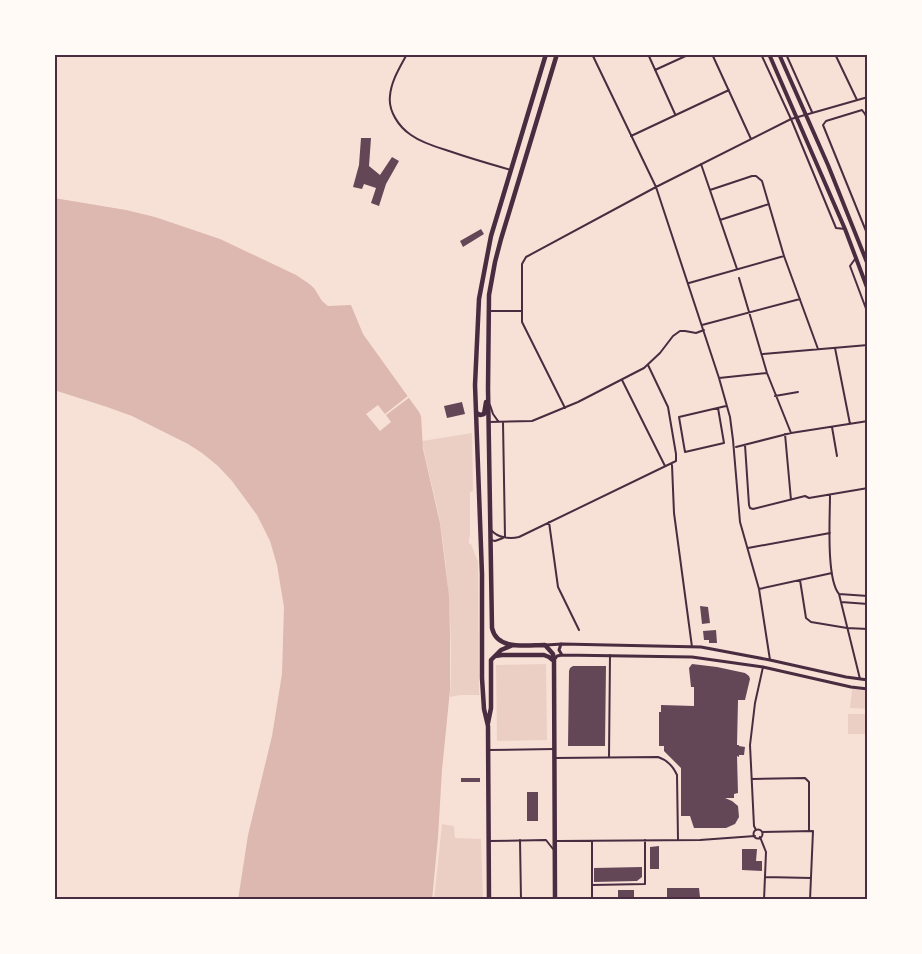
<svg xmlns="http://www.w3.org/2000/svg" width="922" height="954" viewBox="0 0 922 954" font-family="Mulish,sans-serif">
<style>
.green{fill:#ebcfc5}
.water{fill:#dcb8b0}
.pier{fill:#f7e1d7}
.building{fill:#644757}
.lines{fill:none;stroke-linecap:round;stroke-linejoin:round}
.pedestrian{stroke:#4a2c40;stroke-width:2}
.minor{stroke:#4a2c40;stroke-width:2}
.tertiary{stroke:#4a2c40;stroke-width:3}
.secondary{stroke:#4a2c40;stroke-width:4}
.trunk{stroke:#4a2c40;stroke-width:4.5}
.neatline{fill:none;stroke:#4a2c40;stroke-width:2}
</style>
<rect width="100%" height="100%" fill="#f7e1d7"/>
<path class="green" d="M472,433l1,58 -3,1v45h-1v7h2l7,18 1,132 2,1h-21l-10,2c3,-58 -1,-117 -10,-175 -5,-27 -13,-54 -18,-81z
M546,664l1,76 -50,1 -1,-76z
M852,689l16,2v18l-18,-1z
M848,714h20v26h-2l-1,-6h-17z
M442,824l12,2 1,12 26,1 2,61h-49z"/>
<path class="water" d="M54,198l72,12 29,7 65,22 76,36 12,8 6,5 8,13 6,5 23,-1 12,29 56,78 2,4 2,33 17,74 9,73 1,40v54l-8,80 -4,67 -6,63h-194l10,-65 24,-99 10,-62 2,-67 -7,-42 -7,-24 -13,-26 -25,-34 -14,-15 -16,-13 -14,-9 -56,-28 -25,-9 -53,-17z"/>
<path class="pier" d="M409,395l1,2 -24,18 5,7 -11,9 -14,-17 12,-9 7,9z"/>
<path class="building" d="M361,138h10l-2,28 11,9 12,-18 7,4 -13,23 -7,22 -8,-3 5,-15 -12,-4 -2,5 -9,-2 6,-22z
M481,229l3,5 -21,13 -3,-6z
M462,402l3,12 -18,4 -3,-12z
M700,606l8,1 2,16 -8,1z
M716,630l1,13h-8v-3h-5l-1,-9z
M692,664l25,3 28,6 4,3 1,3 -5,21h-7l-1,45h2v1l6,1 -1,8h-5v2l-2,-1 1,37 -4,1v4h-9l7,3 6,5 1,11 -4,7 -9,4h-32l-4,-12h-9v-48l-17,-17v-5h-5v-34h2v-7l33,1v-19h-3l-2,-19z
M573,666h33l-1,80h-37l1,-75 1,-3z
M461,778h19v4h-19z
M527,792h11v29h-11z
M659,846v23h-9v-22z
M742,849h15l-1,12h6v10l-20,-1z
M642,867v10l-5,4 -43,1v-14z
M667,888h32l1,9h-22v3h-11z
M618,890h16v10h-16z"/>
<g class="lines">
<path class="pedestrian" d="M520,840l1,60"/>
<path class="minor" d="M407,54c-7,13 -16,27 -17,42 -2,15 9,31 21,39 11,8 25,12 38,16 20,7 41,13 62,19
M592,54l64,133 63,191 11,39 3,23 7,82 19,67 11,71
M648,54l27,60
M712,54l39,85
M761,54l30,65 45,109 9,1
M786,54l26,58
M835,54l22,46
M655,70l35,-16
M868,113l-3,1 -3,-4 -36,11 -3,4 45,111
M865,114l3,6
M631,136l98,-46
M701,164l36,105
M710,190l42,-14h4l6,5 22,75 34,93
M720,220l49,-16
M855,259l-5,7 18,48
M739,278l28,95 24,60
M689,283l95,-27
M491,311h30
M702,325l98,-26
M835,348l15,76
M763,354l105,-9
M719,378l48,-5
M622,380l43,86
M775,396l23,-4
M490,405l3,9 5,7
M565,408l-43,-86v-58l4,-7 130,-70 135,-68 77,-22
M718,408l6,35 -39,9 -6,-35 47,-11
M489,422l43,-1 46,-19 66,-34 16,-15 13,-17 7,-5h5l11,2 8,-3
M503,422l2,115
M832,427l5,29
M785,434l6,66
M745,445l4,60 1,3 3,1 52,-13 4,2 59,-10
M736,447l55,-14 77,-12
M672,465l2,48 18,134
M830,495c0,21 -4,84 9,99l21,85
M549,522l9,65 21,43
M491,530c7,8 19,9 28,7l157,-76v-7l-8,-47 -20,-42
M491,540l4,1 8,-3
M748,548l82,-15
M800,580l6,38 5,4 36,6 21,1
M759,589l73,-16
M839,594l29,2
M841,602l27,2
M488,750l66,-1
M609,757l1,-102
M555,758l103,-1c9,3 15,9 19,18l1,65
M752,779l53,-1 4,4v49
M753.5 834a4.5 4.5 0 1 1 9 0a4.5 4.5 0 1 1-9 0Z
M756,830l-2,-4 -4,-81 5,-42 8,-36
M762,832l51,-1 -3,69
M760,837l6,15 -2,48
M489,841l57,-1 7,9
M557,841l143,-1 55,-4
M765,877l46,1
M592,885l53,-1v-44
M592,900v-59"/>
<path class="tertiary" d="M561,644l-2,6 3,5
M546,645l16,-1 139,3 69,13 76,17 22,3
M554,660l3,-4 5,-1 130,2 71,10 88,20 17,2"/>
<path class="secondary" d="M769,54l76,175 23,61
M779,54l49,111 40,100"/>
<path class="trunk" d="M477,413l3,2 4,-1 2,-12
M495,656l7,-1h42l5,2 5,4
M488,723l3,-15v-48l10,-10 12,-5
M489,900l-1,-174 -4,-17 -2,-31v-104l-7,-189 4,-86 12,-63 55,-182
M555,900l-1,-238 -1,-8 -8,-9c-18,0 -48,6 -53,-17l-4,-240 1,-93 6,-33 6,-23 56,-185"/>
</g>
<rect width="922" height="954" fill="none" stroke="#fffaf5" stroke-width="111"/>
<rect x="56" y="56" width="810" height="842" class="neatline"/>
</svg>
